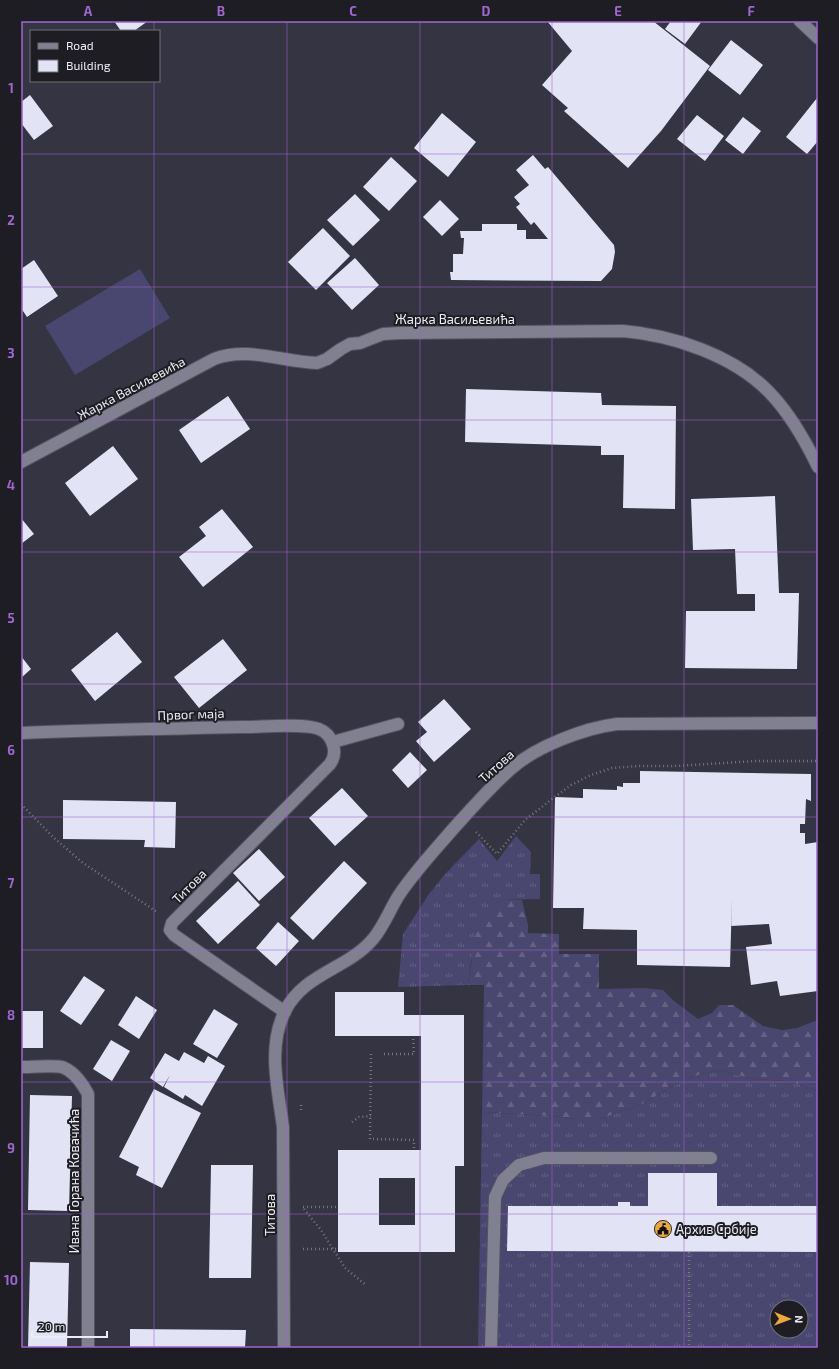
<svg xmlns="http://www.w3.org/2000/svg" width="839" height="1369" viewBox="0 0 839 1369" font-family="'Exo 2',sans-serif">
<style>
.grass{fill:url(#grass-tufts);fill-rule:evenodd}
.forest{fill:url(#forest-firs)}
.pitch{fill:#49466f}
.building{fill:#e3e3f6;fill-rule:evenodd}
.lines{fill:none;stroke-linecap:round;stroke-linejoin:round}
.lane-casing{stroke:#53525f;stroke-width:14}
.street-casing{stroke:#53525f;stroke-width:14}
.secondary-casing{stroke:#53525f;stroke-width:14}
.path{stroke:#757482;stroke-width:2.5;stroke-dasharray:1 3;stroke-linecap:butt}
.lane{stroke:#818091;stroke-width:12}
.street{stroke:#818091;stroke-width:12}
.secondary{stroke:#818091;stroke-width:12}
.grid{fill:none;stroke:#9d66d0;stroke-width:1;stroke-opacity:0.55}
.labels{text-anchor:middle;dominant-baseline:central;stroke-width:4;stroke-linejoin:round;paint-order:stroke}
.street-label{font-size:13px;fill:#ededf7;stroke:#1d1d23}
.poi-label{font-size:13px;fill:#ededf7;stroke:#1d1d23;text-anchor:start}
.neatline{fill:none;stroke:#9d66d0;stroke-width:1.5}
.grid-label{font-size:13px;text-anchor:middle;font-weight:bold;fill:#9d66d0}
</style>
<defs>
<pattern id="grass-tufts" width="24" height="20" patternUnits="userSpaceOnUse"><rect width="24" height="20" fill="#49466f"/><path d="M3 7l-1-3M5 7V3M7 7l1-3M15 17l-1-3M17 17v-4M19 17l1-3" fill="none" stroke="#646184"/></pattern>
<pattern id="forest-firs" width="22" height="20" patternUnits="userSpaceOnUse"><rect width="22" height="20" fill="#49466f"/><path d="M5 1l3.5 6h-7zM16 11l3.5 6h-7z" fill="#646184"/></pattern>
</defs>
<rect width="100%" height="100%" fill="#353443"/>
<path class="grass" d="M516,836l15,16 -1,22h10v25l-38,1 -31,61 -3,24 -70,2 5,-53 26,-40 16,-20 34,-35 18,22z
M718,1070l36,9 34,2 30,10v257h-340l4,-236 69,4 27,3h22l42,-15 38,-22 21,-8zM777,1307h24v24h-24z"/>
<path class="forest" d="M502,900h20l6,25v8l31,1v20h40v35l45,-1 19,2 11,11 24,18 14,-6 7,-8h14l30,21 19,4 15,-2 18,-7 3,1v69l-30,-10 -34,-2 -36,-9 -17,4 -21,8 -38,22 -42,15h-22l-27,-3 -69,-4 2,-127h-16l8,-56 10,-17z"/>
<path class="pitch" d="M140,269l30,49 -95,57 -30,-49z"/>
<path class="building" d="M114,21h34l-14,10h-13z
M547,21h106l57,45 -49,65 -33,37 -64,-57 4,-3 -26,-23 30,-34z
M671,21h31l-17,23 -20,-15z
M731,40l32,25 -23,30 -32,-25z
M30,95l23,31 -19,14 -13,-17v-21z
M817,98l1,1v42l-11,13 -21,-17z
M442,113l34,29 -28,35 -34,-29z
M697,115l27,21 -19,25 -28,-22z
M743,117l18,14 -18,23 -18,-14z
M533,155l12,14 3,-2 66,78 1,7 -3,17 -11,12 -150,-1 -1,-8h3v-18h10l1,-16h-3l-1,-7h22v-7h35v6h9v9h22l-14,-17 -3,3 -15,-18 4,-3 -6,-7 15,-12 -13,-15z
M391,157l26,24 -28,30 -26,-24z
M355,194l25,26 -27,26 -26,-26z
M440,200l19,19 -17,17 -19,-19z
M323,228l27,28 -34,34 -28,-28z
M355,258l24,27 -27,25 -25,-27z
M34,260l24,36 -31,21 -6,-9v-39z
M466,389l135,4 1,12 74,1 -1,103 -52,-1 1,-53h-23v-9l-136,-4z
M228,396l22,33 -49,34 -22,-33z
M113,446l25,33 -48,37 -25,-33z
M775,496l4,97h20l-2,76 -112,-1 1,-57h69v-17h-18l-2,-45 -42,1 -2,-51z
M222,509l31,38 -50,40 -24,-30 27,-21 -7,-9z
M21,518l13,16 -13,10z
M117,632l25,30 -47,39 -24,-31z
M223,639l24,31 -48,38 -25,-31z
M21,656l10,13 -10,9z
M444,699l27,30 -37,33 -18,-21 11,-9 -9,-10z
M410,752l17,18 -19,18 -16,-18z
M640,771l171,3v27l-5,-2 -1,25h-5v9h5v11l13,-2v149l-38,5 -3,-15 -26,4 -5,-38 26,-3 -3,-20 -38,2 1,-28 -2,69 -93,-2v-35l-54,-1 1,-21h-31l2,-111 28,1v-9l34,1v-4l6,1v-4h17z
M342,788l26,28 -33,30 -26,-28z
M63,800l113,2 -1,46 -31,-1 1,-7 -82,-1z
M259,849l26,28 -26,24 -26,-28z
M344,861l23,22 -54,57 -23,-22z
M238,881l22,24 -42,39 -22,-23z
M278,922l21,19 -23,25 -20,-18z
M84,976l21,14 -24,35 -21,-14z
M335,992h69v23h60v151h-9v86h-117v-102h83v-114h-86zM379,1178h36v47h-36z
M136,996l21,14 -18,29 -21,-14z
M214,1009l24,15 -21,34 -24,-14z
M21,1011h22v37h-22z
M111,1040l19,11 -18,30 -19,-12z
M184,1052l20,11 4,-7 17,10 -23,40 -17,-11 -2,4 -19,-12 6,-12 -7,12 -13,-9 15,-25 14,8z
M154,1089l47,24 -39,75 -26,-13 3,-8 -20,-10z
M30,1095l42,1 -3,115 -41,-1z
M211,1165h42l-2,113h-42z
M648,1173h69v33h101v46l-311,-1 1,-45h110v-4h12v4h18z
M30,1262l39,1 -2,85h-39z
M130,1329l116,1 -1,18h-115z"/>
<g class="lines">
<g class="lane-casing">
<path id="lane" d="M333,742l65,-18
M491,1348l4,-151 8,-17 16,-15 25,-7h167"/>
</g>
<g class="street-casing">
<path id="street" d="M21,462l193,-103c33,-13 68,3 103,4l10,-4 14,-10 9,-5 10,-1 23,-9 17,-1 223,-2c50,4 112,25 147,62 21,22 35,47 48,74
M21,733c43,-2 85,-3 128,-4 31,0 62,-2 94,-2 19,0 59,-4 76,2 13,5 20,23 11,35l-158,159 -2,7 4,5 111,77
M21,1067c9,0 34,-2 41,0 12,4 20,16 26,27v254
M284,1348l-1,-221c-5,-38 -16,-80 2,-116 19,-38 63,-42 88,-72 11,-13 17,-30 26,-44 16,-24 36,-45 54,-66 19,-21 38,-43 59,-61 25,-22 73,-40 105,-44l201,-1"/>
</g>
<g class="secondary-casing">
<path id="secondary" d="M800,21l18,17"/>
</g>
<path class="path" d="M21,804l32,33 30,26 74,49
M476,832l21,22 28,-34 27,-21 19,-14 20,-10 21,-7 27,-2h35l83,-5h61
M371,1054l-1,85 44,1v10
M384,1054h30l-1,-18
M301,1105v7
M352,1122l7,-5 12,-1
M303,1207h35
M304,1209l17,21 24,38 21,17
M303,1249h35
M689,1252v96"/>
<use href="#lane" class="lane"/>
<use href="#street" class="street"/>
<use href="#secondary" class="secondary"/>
</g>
<path class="grid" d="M154,21v10M287,21v1327M420,21v1327M552,21v1327M684,21v1327M154,81v1267M21,154h797M21,287h797M21,420h797M21,552h797M21,684h797M21,817h797M21,950h797M21,1082h797M21,1214h797"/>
<defs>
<g id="civic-disc" transform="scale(0.9)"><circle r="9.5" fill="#eba939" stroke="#1d1d23"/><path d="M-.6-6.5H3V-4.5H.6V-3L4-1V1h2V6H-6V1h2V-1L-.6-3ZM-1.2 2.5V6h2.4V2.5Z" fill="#111"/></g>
</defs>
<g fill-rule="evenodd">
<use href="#civic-disc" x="663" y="1229"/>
</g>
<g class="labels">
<g class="street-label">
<text x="455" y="319">Жарка Васиљевића</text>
<text transform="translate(131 388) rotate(-28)">Жарка Васиљевића</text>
<text transform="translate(191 714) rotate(-2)">Првог маја</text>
<text transform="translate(496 766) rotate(-42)">Титова</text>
<text transform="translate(189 886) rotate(-45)">Титова</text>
<text transform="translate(74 1181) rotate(-90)">Ивана Горана Ковачића</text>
<text transform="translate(270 1215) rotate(-90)">Титова</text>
</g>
<g class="poi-label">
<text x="676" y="1229">Архив Србије</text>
</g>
</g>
<rect width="839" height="1369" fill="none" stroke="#1d1d23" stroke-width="44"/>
<rect x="30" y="30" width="130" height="52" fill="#1d1d23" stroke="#707078"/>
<rect x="38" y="43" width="20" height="6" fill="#818091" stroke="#707078"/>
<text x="66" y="50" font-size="12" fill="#ededf7">Road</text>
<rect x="38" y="60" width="20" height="12" fill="#e3e3f6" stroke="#707078"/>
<text x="66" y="70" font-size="12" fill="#ededf7">Building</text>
<g transform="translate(789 1319) rotate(91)"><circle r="19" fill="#1d1d23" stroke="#707078"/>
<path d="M0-3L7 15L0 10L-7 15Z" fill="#eba939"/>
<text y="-6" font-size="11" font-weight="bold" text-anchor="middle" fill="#ededf7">N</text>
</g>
<path d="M32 1331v6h75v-6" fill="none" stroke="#ededf7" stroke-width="2"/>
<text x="38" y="1331" font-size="12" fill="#ededf7" stroke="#1d1d23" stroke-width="3" paint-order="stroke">20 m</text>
<rect x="22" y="22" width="795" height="1325" class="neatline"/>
<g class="grid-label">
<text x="88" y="16">A</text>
<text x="221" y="16">B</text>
<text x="353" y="16">C</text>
<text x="486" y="16">D</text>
<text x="618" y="16">E</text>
<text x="751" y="16">F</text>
<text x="11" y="93">1</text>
<text x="11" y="225">2</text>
<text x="11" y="358">3</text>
<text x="11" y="490">4</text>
<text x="11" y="623">5</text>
<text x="11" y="755">6</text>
<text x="11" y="888">7</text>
<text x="11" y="1020">8</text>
<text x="11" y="1153">9</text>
<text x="11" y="1285">10</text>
</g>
</svg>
